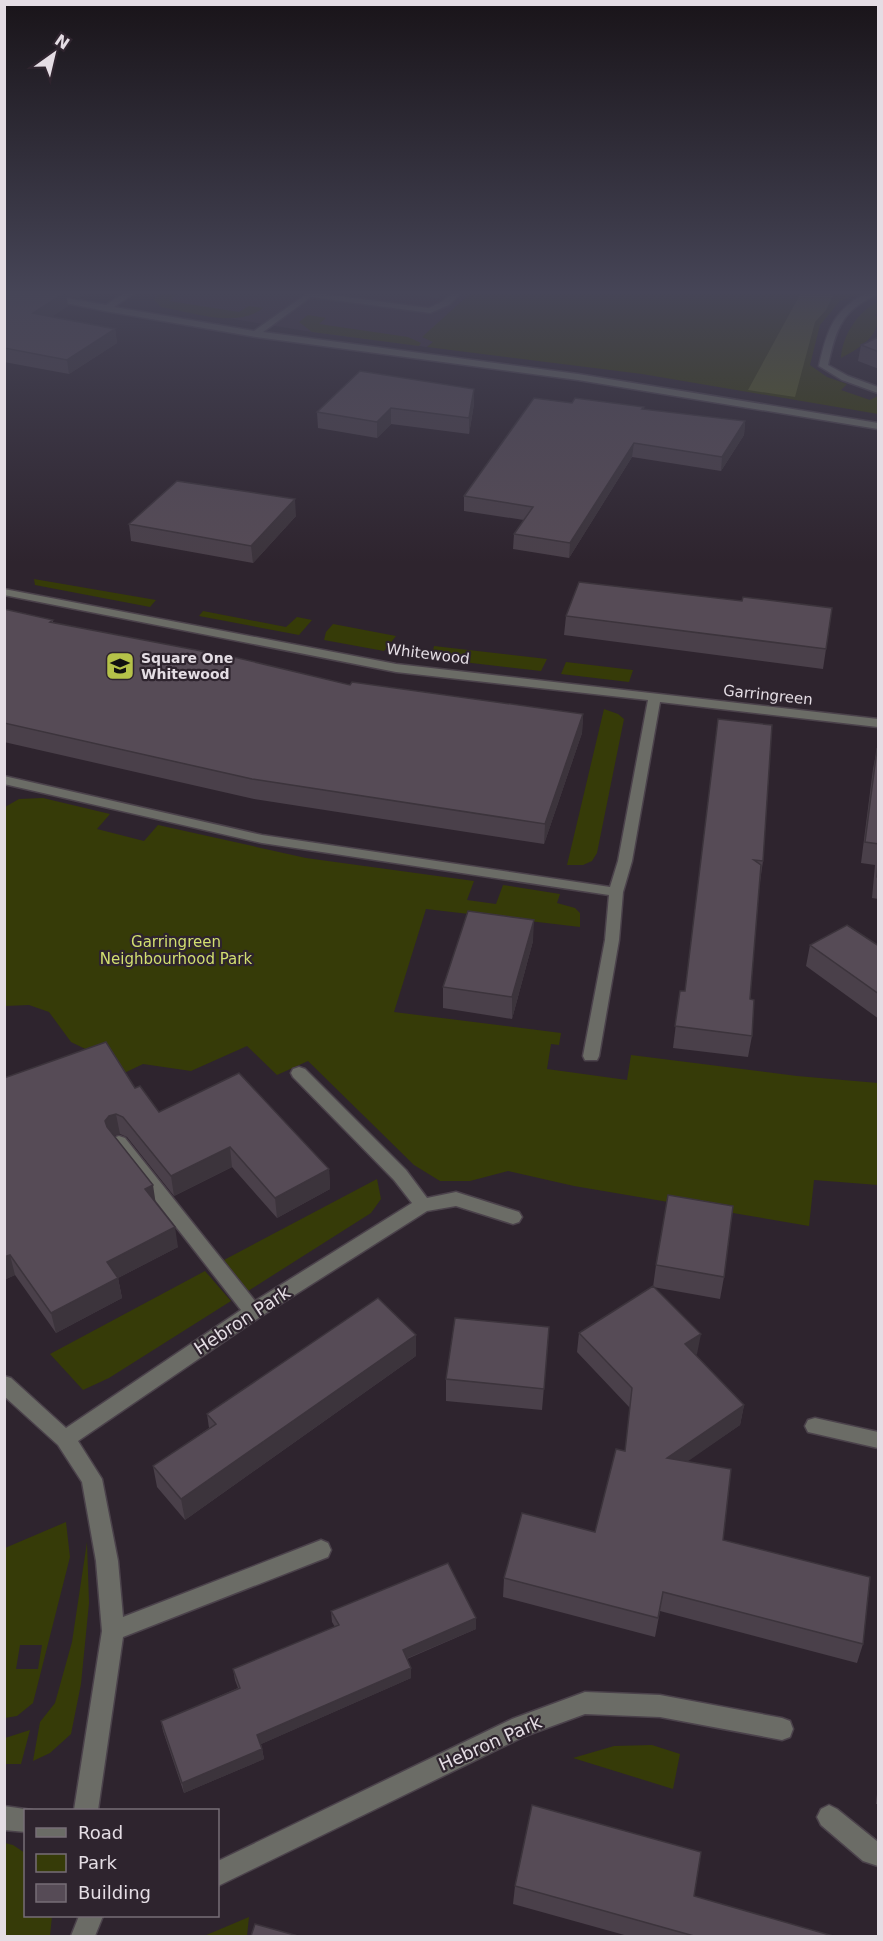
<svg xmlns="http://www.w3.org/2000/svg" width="883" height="1941" viewBox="0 0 883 1941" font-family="'DejaVu Sans',sans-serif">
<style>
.built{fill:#3d2e3d}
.green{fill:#363b08;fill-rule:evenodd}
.forest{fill:#555c1d}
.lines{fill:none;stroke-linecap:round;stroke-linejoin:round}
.minor-casing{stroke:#4b424b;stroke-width:3}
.minor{fill:#6b6c66;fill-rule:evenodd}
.wall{fill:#4a404a}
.shaded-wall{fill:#3c343c}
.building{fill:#564b56;stroke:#3c343c;stroke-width:1.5}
.labels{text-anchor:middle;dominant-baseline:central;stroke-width:4.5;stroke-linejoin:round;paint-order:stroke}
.far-poi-label{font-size:14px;font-weight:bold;fill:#e4dde4;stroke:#2e242e;text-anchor:start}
.street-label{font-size:15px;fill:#e4dde4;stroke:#2e242e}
.park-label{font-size:15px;fill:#d2df70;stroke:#2e242e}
.near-street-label{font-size:18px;fill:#e4dde4;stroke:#2e242e}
</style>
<rect width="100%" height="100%" fill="#2e242e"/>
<path class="built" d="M162,291h331l-66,56 -115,-15 -151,-25 -7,-8z"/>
<path class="green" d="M473,291h392l-25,10 -20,24 -10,40 17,12 20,7 -6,6 29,10 8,-4v18l-236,-40 -215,-27 6,-5 -11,-5z
M160,292l17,3 -8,6 70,11 10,-6 14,2c-26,21 -71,4 -102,-1l-7,-8z
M878,302v11l-4,2 4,2c0,21 -20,32 -37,41 1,-22 17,-47 37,-56z
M308,315l18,3 -7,6 89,13 13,6 -2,3 -107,-14 -13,-10z
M34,579l122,21 -6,7 -115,-22z
M203,611l83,16 11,-10 15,3 -13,15 -100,-19z
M333,624l63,12 -12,15 -60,-11 2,-8z
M434,646l113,13 -6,12 -95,-11 -9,-4 -4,-5z
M566,662l67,8 -4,12 -68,-8z
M604,709l14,5 6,5 -27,134 -5,8 -9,4h-16z
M43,798l67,16 -13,15 47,12 14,-16 148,33 168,23 -7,19 29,4 7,-19 57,9 -3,9 18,5 5,5v14l-154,-18 -32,103 167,21 -2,12 -8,-1 -4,25 80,11 4,-25 166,21 81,7v102l-64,-5 -5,46 -235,-40 -66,-15 -38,10h-30l-26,-16 -106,-104 -31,14 -30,-29 -56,25 -48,-7 -23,11 -10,-14 -39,-19 -22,-30 -20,-7 -24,1v-199l14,-8z
M377,1179l4,20 -10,14 -123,78 -24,-31z
M205,1271l26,30 -122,77 -26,12 -33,-36z
M66,1522l4,35 -37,146 -16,13 -12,2v-170zM20,1645h22l-4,24h-22z
M87,1542l2,61 -8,81 -10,50 -21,19 -17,8 7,-39 15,-19 17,-61z
M30,1730l-9,34h-16v-26z
M652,1745l28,9 -7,35 -100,-31 41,-12z
M5,1843l8,2 12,8 1,63h26l-2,20h-45z
M249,1917l-2,19h-43z"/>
<path class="forest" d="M802,291h33l-9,19 -11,12 -20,75 -47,-7z"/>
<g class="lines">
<g class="minor-casing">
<path id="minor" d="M8,291h18l80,14 21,-14h10l-23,16 140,24 55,-39 120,16 14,-7 11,-10h9l-14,14 -19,8 -119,-16 -48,35 315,42 300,49v6l-300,-49 -322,-43 -151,-26z
M871,291h7v3c-36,16 -42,34 -50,71l20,11 30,11v6l-36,-13 -23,-14c8,-37 15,-58 52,-75z
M4,589l392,75 482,55v8l-218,-25 -28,159 -9,31 -4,48 -20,116 -2,4h-12l-2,-4 22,-116 4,-45 -347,-52 -258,-59v-8l258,59 348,52 8,-26 30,-161 -252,-28 -392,-77z
M299,1067l6,2 101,101 21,28 29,-6 63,20 3,5 -3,5 -6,2 -57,-18 -29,5 -167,106 -182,124 24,38 16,82 5,56 198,-77 7,3 3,7 -3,7 -205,80 -25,173h-24l28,-179 -6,-70 -14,-79 -24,-37 -54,-49v-20l7,2 55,50 175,-118 -128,-164 -2,-4 2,-4 6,-2 6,2 130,163 157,-98 -18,-23 -101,-103 -2,-4 2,-4z
M815,1418l63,14v16l-70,-16 -3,-6 3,-6z
M585,1692l75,3 122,23 8,3 3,8 -3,8 -8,3 -122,-23 -75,-3 -60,22 -307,150v-25l294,-142z
M829,1805l8,4 41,33v24l-15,-5 -42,-36 -4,-8 4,-8z
M4,1806l28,4h-6v22l-22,-2z
M79,1916h24l-8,20h-24z"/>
</g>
<use href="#minor" class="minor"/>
</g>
<path class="wall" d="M4,291h86l-11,7 -13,-2 2,10 -17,11 64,12 2,14 -48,31 -65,-12z
M384,291h63l-8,7z
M879,337v32l-21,-8 3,-16z
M572,403l72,4v3l101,11 -1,14 -23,36 -89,-14 -63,101 -56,-9 1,-15 10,-14 -60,-9v-15z
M474,404l-5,30 -78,-10 -14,14 -59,-10 -1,-16z
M296,516l-43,47 -122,-22 -2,-17z
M4,609l49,11v3l297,62 233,29 -1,19 -38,111 -290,-45 -250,-57z
M566,616l260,33 -3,20 -259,-34z
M718,719l45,142 -3,21h-1l-9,117 2,37 -4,21 -75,-9 7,-57h5z
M877,749l2,1v149l-7,-1 3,-33 -14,-2 12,-94z
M533,941l-21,78 -69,-11v-21z
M810,945l69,1v73l-73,-53z
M4,1078l131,10 24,24 170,57 1,20 -53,29 -45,-51 -58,29 -47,-59 -7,-3 -6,1 42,68 22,44 -60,31 4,20 -66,35 -41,-58 -9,4 -2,-2z
M656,1265l68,12 -4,22 -67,-12z
M549,1327l-7,83 -96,-9v-22z
M579,1333l118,21 -2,1 49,50 -4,20 -53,36 36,79 140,104 -6,19 -197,-52 -5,26 -152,-40 1,-19 91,-46 30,-81 5,-43 -53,-56z
M416,1356l-231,164 -28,-33 -4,-21 56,-38 -2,-14z
M331,1611l145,18 -69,30 4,9v10l-150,66 3,15 -80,34 -21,-62 -2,-10 77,-33 -3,-8 -2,-11 102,-42 -3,-5z
M879,1774v30h-3z
M515,1886l179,10 139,40h-205l-115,-32z"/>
<path class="shaded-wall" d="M78,291h12l-11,7z
M439,291h8l-8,7z
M66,292l2,14 -33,21 -2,-14z
M115,329l2,14 -48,31 -2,-14z
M474,389v15l-5,30v-16z
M391,408v16l-14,14v-16z
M745,421l-1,14 -23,36 1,-14z
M634,443l-2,14 -63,101 1,-15z
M295,499l1,17 -43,47 -2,-17z
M583,714l-1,19 -38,111 1,-20z
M534,920l-1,21 -21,78v-22z
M116,1114l4,20 -8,2 -3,5 -4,-20 4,-5z
M230,1147l2,20 -58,29 -3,-20z
M329,1169l1,20 -53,29 -2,-20z
M153,1185l3,20 -11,-16z
M175,1227l3,20 -60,31 4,20 -66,35 -5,-20 56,-51z
M10,1255l5,20 -9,4 -2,-5v-17z
M701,1334l-4,20 -16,10 4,-20z
M416,1335v21l-231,164 -4,-21z
M744,1405l-4,20 -76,53 3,-20z
M476,1618v11l-73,31v-10z
M411,1668v10l-152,67 -2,-10z
M262,1749l2,10 -80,34 -2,-10z"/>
<path class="building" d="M4,291l62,1 -33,21 82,16 -48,31 -63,-12z
M879,337v15l-18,-7z
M360,371l114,18 -5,29 -78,-10 -14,14 -60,-10z
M534,398l38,5 3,-5 69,9 -2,2 103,12 -23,36 -88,-14 -64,100 -56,-9 19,-27 -69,-11z
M177,481l118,18 -44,47 -122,-22z
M579,582l163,19 1,-4 89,11 -6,41 -260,-33z
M4,609l49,11 -3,2 188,36 112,27 2,-3 231,32 -38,110 -293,-45 -248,-56z
M718,719l54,6 -9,136 -9,-1 7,5 -11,134 4,1 -2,36 -77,-10 5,-35h5z
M877,749l2,1v94l-14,-2z
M879,853v25l-2,-1z
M468,911l66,9 -22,77 -69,-10z
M847,925l32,21v48l-69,-49z
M106,1042l29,46 5,-2 19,26 80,-39 90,96 -54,29 -45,-51 -59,29 -48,-59 -7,-3 -7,2 -4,5 2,6 46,58 -8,4 30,38 -68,35 11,16 -67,35 -41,-58 -6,2v-179z
M668,1195l65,11 -9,71 -68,-12z
M653,1286l48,48 -16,10 59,61 -77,53 64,11 -8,71 147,37 -7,67 -200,-52 -5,26 -154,-40 18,-65 73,19 21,-83 9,2 7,-63 -53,-55z
M378,1298l38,37 -235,164 -28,-33 63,-42 -9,-10z
M455,1318l94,9 -5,62 -98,-10z
M448,1563l28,55 -73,32 8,18 -154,67 5,14 -80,34 -21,-62 79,-33 -7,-19 106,-44 -8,-14z
M532,1805l169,47 -7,44 139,40h-139l-179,-50z
M255,1924l43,12h-47z"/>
<linearGradient id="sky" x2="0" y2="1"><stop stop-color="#191419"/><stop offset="0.52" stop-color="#464557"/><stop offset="1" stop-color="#464557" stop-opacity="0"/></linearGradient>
<rect width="883" height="563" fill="url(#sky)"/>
<defs>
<g id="school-square" transform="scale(1.5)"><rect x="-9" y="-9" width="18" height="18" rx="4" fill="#b5c249" stroke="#2e242e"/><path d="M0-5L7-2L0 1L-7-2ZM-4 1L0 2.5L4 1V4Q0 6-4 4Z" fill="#111"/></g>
</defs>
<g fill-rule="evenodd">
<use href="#school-square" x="120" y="666"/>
</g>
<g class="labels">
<g class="far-poi-label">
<text x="141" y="658">Square One<tspan x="141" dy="16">Whitewood</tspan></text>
</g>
<g class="street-label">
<text transform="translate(428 654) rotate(7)">Whitewood</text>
<text transform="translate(768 695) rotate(6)">Garringreen</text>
</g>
<g class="park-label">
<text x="176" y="942">Garringreen<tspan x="176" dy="17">Neighbourhood Park</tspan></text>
</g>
<g class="near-street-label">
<text transform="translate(242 1320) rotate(-33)">Hebron Park</text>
<text transform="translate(490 1743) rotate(-24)">Hebron Park</text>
</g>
</g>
<rect width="883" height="1941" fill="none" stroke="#e4dde4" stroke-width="12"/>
<rect x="24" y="1809" width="195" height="108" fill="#2e242e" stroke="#776e77" stroke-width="1.5"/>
<rect x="36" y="1828" width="30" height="9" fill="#6b6c66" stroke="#776e77" stroke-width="1.5"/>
<text x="78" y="1839" font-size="18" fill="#e4dde4">Road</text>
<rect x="36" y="1854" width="30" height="18" fill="#363b08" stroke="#776e77" stroke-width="1.5"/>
<text x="78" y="1869" font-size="18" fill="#e4dde4">Park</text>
<rect x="36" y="1884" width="30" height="18" fill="#564b56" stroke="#776e77" stroke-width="1.5"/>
<text x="78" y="1899" font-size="18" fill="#e4dde4">Building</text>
<g transform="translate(54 54) rotate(34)" stroke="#2e242e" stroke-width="4.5" paint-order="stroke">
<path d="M0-4.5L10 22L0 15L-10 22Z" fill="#e4dde4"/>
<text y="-9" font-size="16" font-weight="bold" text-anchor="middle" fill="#e4dde4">N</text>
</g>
</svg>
